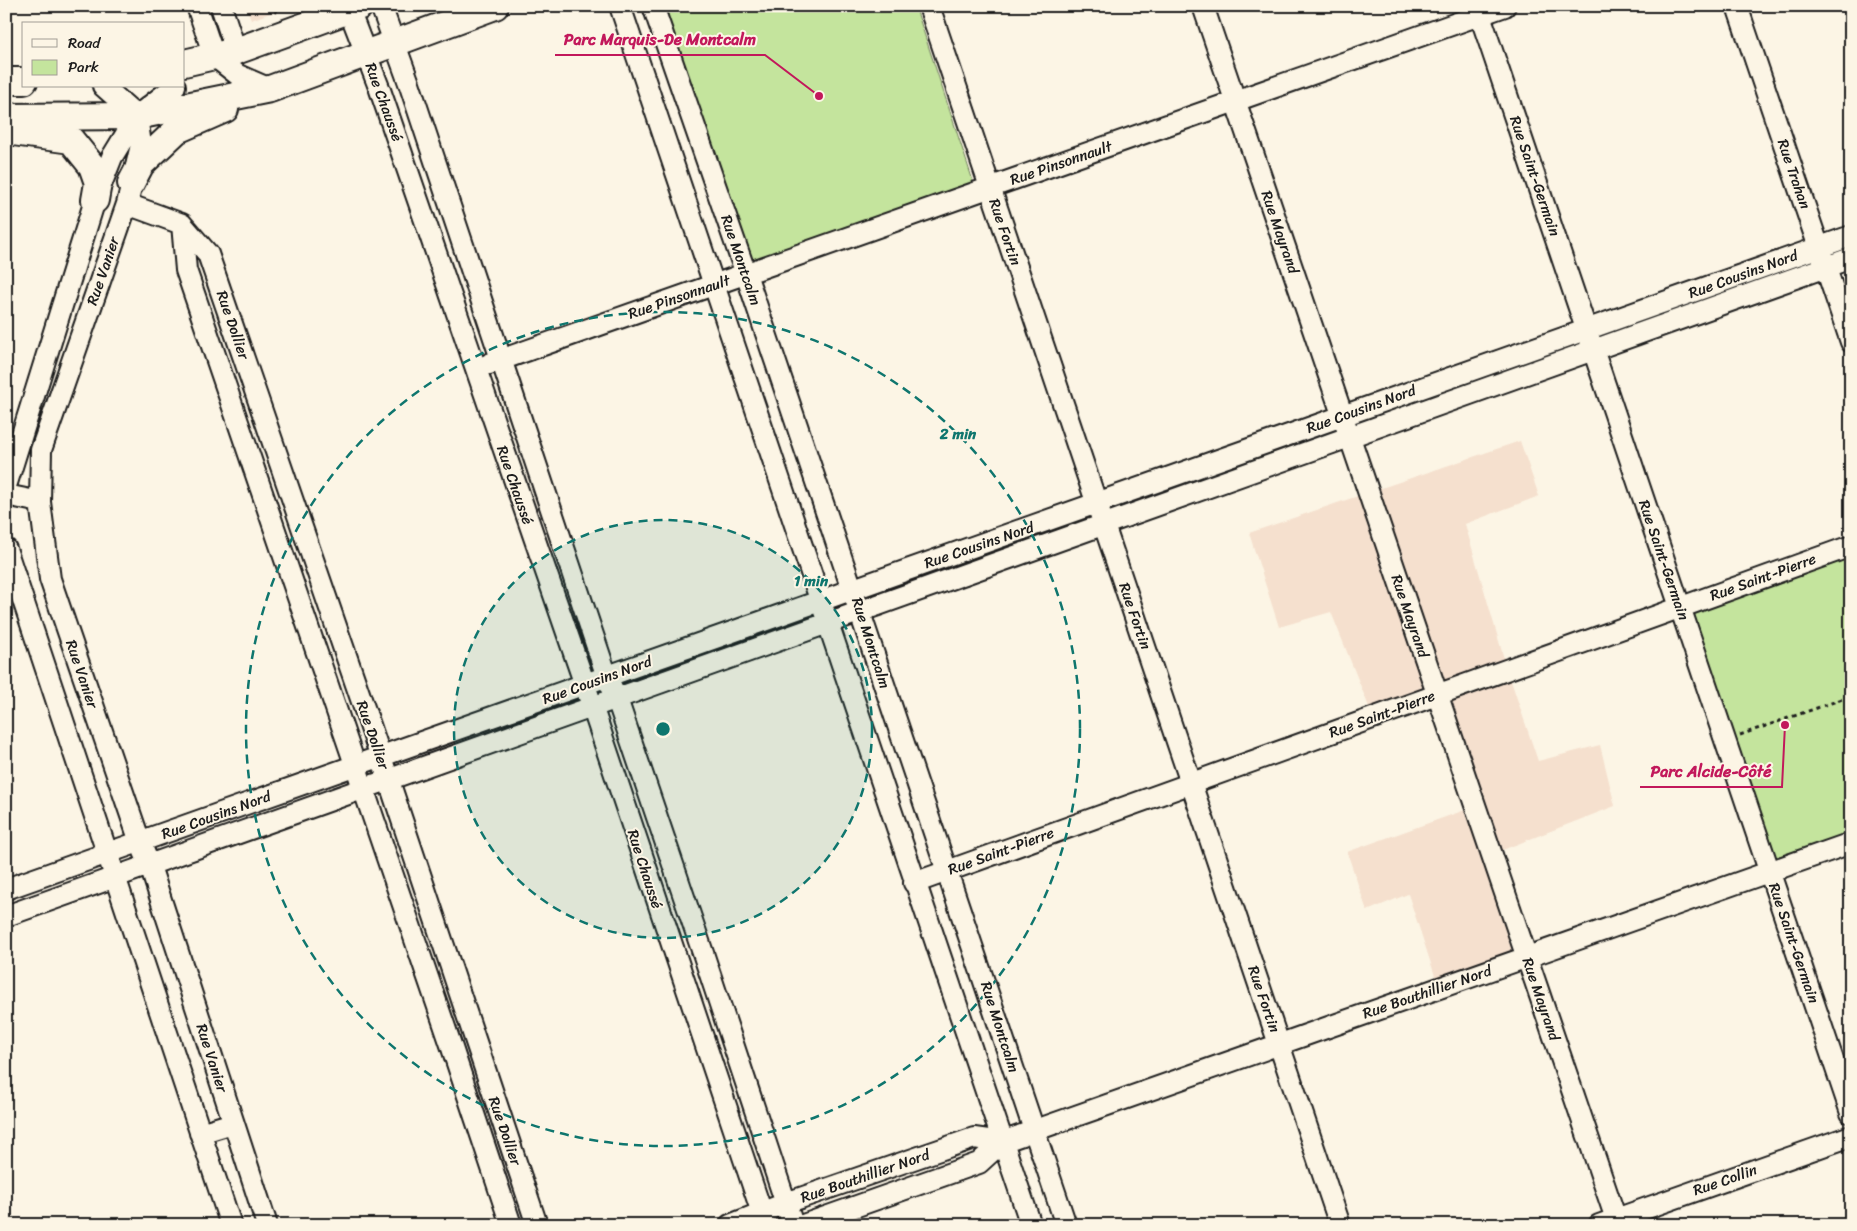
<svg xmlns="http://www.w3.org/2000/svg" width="1857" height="1231" viewBox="0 0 1857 1231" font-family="Sriracha,sans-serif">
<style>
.built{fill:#f5e0ce}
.green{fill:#c4e49d;stroke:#70805c}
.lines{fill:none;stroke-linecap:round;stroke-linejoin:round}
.minor-casing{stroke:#1c1c1c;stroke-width:24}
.major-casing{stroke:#1c1c1c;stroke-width:30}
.path{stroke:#1c1c1c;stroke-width:3;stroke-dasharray:4 4;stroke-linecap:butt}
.minor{stroke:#fcf5e5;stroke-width:20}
.major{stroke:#fcf5e5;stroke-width:26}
.ring{fill:none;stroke:#0f766e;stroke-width:2.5;stroke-dasharray:9 6}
.labels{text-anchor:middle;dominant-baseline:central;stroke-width:4;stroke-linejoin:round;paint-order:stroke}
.street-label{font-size:15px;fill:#1c1c1c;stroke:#fcf5e5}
.centre{fill:#0f766e;stroke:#fcf5e5;stroke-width:2.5}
.ring-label{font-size:15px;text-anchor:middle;font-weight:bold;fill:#0f766e;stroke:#fcf5e5;stroke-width:4;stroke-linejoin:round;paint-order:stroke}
.leader{fill:none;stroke:#c2185b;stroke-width:2}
.callout-dot{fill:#c2185b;stroke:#fcf5e5;stroke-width:2}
.callout-label{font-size:16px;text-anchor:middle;font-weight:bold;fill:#c2185b;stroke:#fcf5e5;stroke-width:4;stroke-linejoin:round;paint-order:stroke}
</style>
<rect width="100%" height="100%" fill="#fcf5e5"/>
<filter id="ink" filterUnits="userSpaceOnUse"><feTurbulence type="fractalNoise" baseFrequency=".02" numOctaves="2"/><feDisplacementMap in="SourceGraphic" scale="10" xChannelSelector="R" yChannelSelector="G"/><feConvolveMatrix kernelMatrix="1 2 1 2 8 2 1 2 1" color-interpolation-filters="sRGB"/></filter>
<g filter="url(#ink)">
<path class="built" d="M246,6h44l-39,14z
M1520,441l19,55 -74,28 42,145 31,92 62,-16 15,61 -123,48 35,103 -88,31 -31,-94 -41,17 -20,-59 135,-48 -45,-109 -60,32 -46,-115 -52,15 -30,-94z"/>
<path class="green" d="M662,6h253l60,181 -224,79z
M1851,546v297l-82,28 -89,-264z"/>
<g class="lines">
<g class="minor-casing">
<path id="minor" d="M197,6l17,50 24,19 32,14
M221,6l15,45
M381,6l28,77 198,594 10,22 86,254 90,272
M620,6l411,1219
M653,6l93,268 320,951
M929,6l411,1219
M1203,6l415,1219
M1477,6l374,1107
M1737,6l114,336
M349,10l31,80 205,595 181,540
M103,86l34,30 4,29 -14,59 -86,246 -1,52 10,77 90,263 10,24 117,359
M127,204l55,20 26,30 173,503 156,468
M182,224l4,46 265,775 60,180
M489,364l1016,-358
M6,486l89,-286 17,-43 25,-41 38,-30
M6,495l34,7
M6,549l225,676
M914,883l937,-337
M6,889l1845,-653
M6,916l1845,-658
M200,1133l33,-10
M730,1225l56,-22 188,-65 28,4
M803,1225l176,-62 23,-21 849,-299
M1599,1225l252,-89"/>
</g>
<g class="major-casing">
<path id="major" d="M184,63l52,-12 124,-45
M6,81h18
M6,117l131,-1 133,-27 225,-83
M6,131l65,9 21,26 6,17 -3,17
M131,183l10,-19 36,-34 48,-21"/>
</g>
<path class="path" d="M275,13l4,-7
M1740,735l111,-39"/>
<use href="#minor" class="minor"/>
<use href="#major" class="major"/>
</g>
</g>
<circle cx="663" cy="729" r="209" fill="#0f766e" fill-opacity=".12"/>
<g class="ring">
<circle cx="663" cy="729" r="209"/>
<circle cx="663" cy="729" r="417"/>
</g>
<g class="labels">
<g class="street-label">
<text transform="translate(384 102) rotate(70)">Rue Chaussé</text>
<text transform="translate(1061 163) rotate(-19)">Rue Pinsonnault</text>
<text transform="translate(1794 174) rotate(71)">Rue Trahan</text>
<text transform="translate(1535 176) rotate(71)">Rue Saint-Germain</text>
<text transform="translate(1005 232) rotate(71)">Rue Fortin</text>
<text transform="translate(1280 232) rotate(71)">Rue Mayrand</text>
<text transform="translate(741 260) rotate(71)">Rue Montcalm</text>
<text transform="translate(103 271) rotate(-71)">Rue Vanier</text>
<text transform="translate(1743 274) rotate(-20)">Rue Cousins Nord</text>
<text transform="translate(679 297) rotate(-19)">Rue Pinsonnault</text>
<text transform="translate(233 325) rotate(71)">Rue Dollier</text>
<text transform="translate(1361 409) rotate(-20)">Rue Cousins Nord</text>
<text transform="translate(515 485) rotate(71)">Rue Chaussé</text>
<text transform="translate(979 545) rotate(-19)">Rue Cousins Nord</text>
<text transform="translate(1664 560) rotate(71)">Rue Saint-Germain</text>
<text transform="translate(1763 577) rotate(-20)">Rue Saint-Pierre</text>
<text transform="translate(1135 616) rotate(71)">Rue Fortin</text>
<text transform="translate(1410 616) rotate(71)">Rue Mayrand</text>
<text transform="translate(871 643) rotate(72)">Rue Montcalm</text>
<text transform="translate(82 674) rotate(71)">Rue Vanier</text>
<text transform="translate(597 680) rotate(-20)">Rue Cousins Nord</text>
<text transform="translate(1382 714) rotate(-20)">Rue Saint-Pierre</text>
<text transform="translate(373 735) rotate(71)">Rue Dollier</text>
<text transform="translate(216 815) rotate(-20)">Rue Cousins Nord</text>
<text transform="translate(1001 851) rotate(-20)">Rue Saint-Pierre</text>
<text transform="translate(645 869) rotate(72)">Rue Chaussé</text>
<text transform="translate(1794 943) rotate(71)">Rue Saint-Germain</text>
<text transform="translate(1427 992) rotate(-19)">Rue Bouthillier Nord</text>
<text transform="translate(1264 999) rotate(71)">Rue Fortin</text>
<text transform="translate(1541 999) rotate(71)">Rue Mayrand</text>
<text transform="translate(1000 1027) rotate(72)">Rue Montcalm</text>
<text transform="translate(212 1058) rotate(72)">Rue Vanier</text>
<text transform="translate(505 1131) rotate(71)">Rue Dollier</text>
<text transform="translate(865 1176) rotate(-19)">Rue Bouthillier Nord</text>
<text transform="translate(1725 1180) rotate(-19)">Rue Collin</text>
</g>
</g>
<circle cx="663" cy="729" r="8" class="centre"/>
<g class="ring-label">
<text x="958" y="439">2 min</text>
<text x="811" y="586">1 min</text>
</g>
<path class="leader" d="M819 96L765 55H555M1785 725L1782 787H1640"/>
<g class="callout-dot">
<circle cx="819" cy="96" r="5"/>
<circle cx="1785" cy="725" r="5"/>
</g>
<g class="callout-label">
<text x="660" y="45">Parc Marquis-De Montcalm</text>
<text x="1711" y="777">Parc Alcide-Côté</text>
</g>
<rect width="1857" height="1231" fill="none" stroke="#fcf5e5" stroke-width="25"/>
<rect x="12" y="12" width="1832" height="1206" fill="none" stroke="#1c1c1c" stroke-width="2" filter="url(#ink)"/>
<rect x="22" y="22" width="162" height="65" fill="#fcf5e5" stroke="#a29e95"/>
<rect x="32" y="39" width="25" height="8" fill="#fcf5e5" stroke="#a29e95"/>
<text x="68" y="48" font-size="15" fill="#1c1c1c">Road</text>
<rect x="32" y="60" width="25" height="15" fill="#c4e49d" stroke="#a29e95"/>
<text x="68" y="72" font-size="15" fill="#1c1c1c">Park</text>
</svg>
